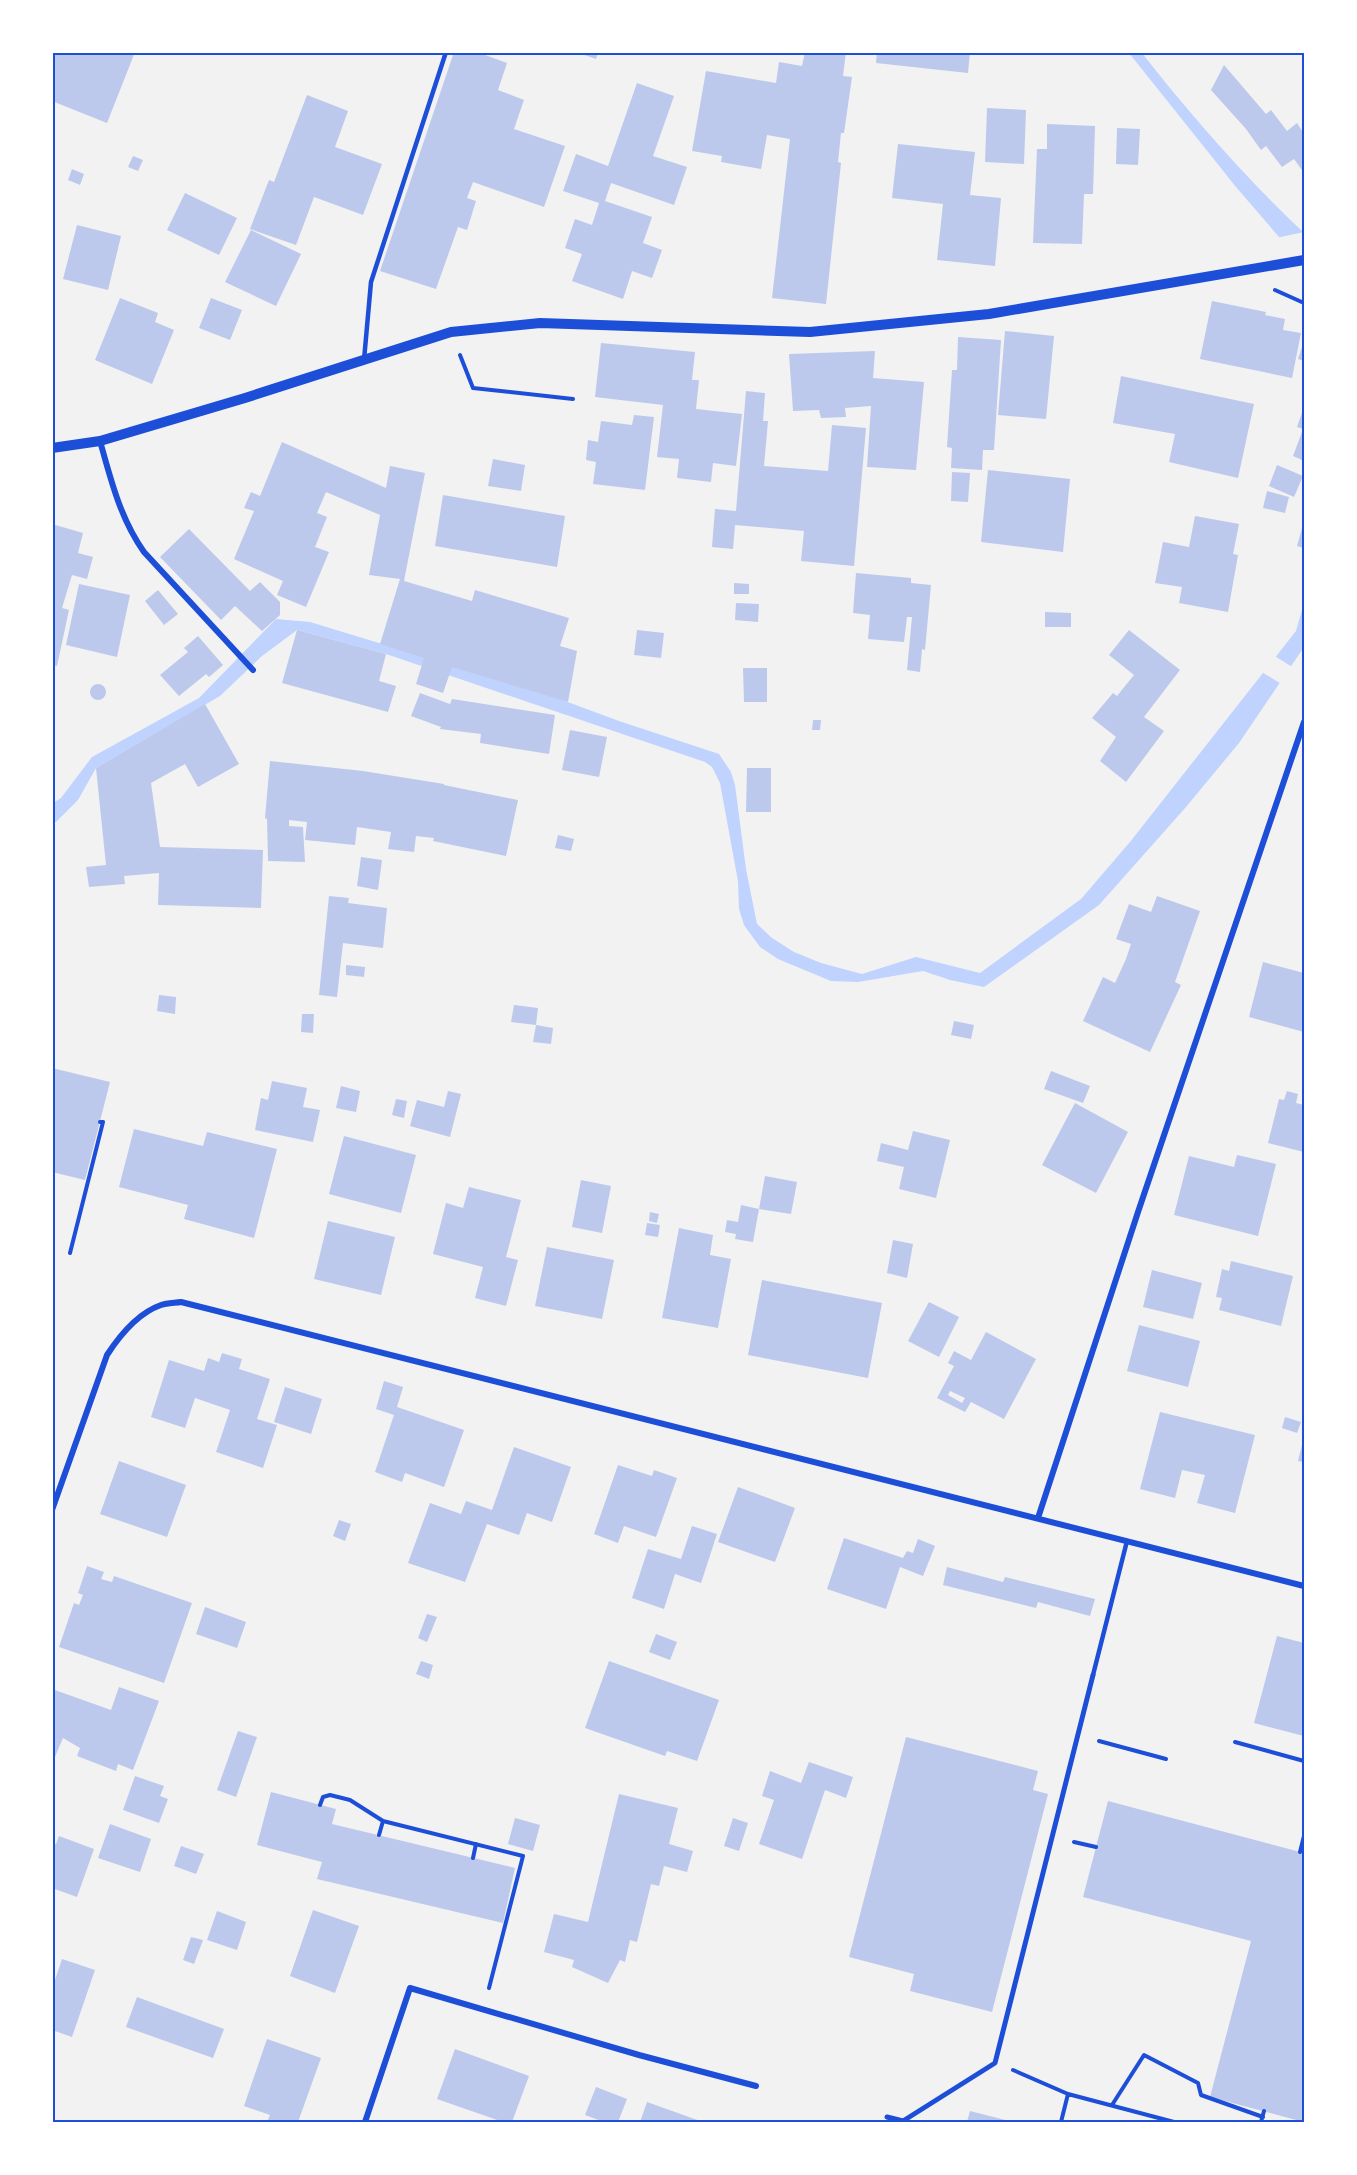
<svg xmlns="http://www.w3.org/2000/svg" width="1357" height="2175" viewBox="0 0 1357 2175" font-family="Ubuntu,sans-serif">
<style>
.water{fill:#bfd3fe}
.pier{fill:#f2f2f2}
.building{fill:#bdc9ec;fill-rule:evenodd}
.lines{fill:none;stroke-linecap:round;stroke-linejoin:round}
.path{stroke:#1d4ed8;stroke-width:4}
.service{stroke:#1d4ed8;stroke-width:4.5}
.pedestrian{stroke:#1d4ed8;stroke-width:5}
.minor{stroke:#1d4ed8;stroke-width:6}
.tertiary{stroke:#1d4ed8;stroke-width:10}
.neatline{fill:none;stroke:#1d4ed8;stroke-width:2}
</style>
<rect width="100%" height="100%" fill="#f2f2f2"/>
<path class="water" d="M1129,53h13c50,64 103,124 162,180v42l-25,-38 -43,-50z
M1304,603v44l-65,96 -53,64 -87,98 -115,82 -34,-7 -27,-9 -65,11 -27,-1 -53,-22 -18,-12 -16,-22 -5,-16 -1,-28 -18,-98 -8,-16 -7,-5 -319,-108 -89,-24 -35,26 -42,40 -124,72 -18,32 -22,22h-3v-19l8,-5 31,-41 107,-59 77,-79 34,3 236,72 73,27 100,33 12,18 4,13 11,84 11,55 15,14 22,14 27,11 41,11 54,-17 64,16 101,-74 49,-57 166,-211z"/>
<path class="pier" d="M1304,232v46l-28,-40z
M1273,655l21,13 -11,17 -23,-14z"/>
<path class="building" d="M52,52h83l-28,71 -55,-22z
M454,52h23l30,11 -9,27 26,10 -10,29 51,17 -21,61 -71,-25 -6,16 9,3 -9,29 -9,-3 -22,62 -56,-18z
M576,52h22l-2,7z
M805,52h41l-3,24 9,1 -8,56h-3l-3,29 3,1 -15,141 -54,-6 18,-159 -23,-4 -6,34 -40,-7 1,-6 -30,-5 14,-80 70,12 3,-21 23,4z
M877,52h93l-2,21 -92,-10z
M1224,65l42,49 5,-4 16,21 10,-8 7,11v39l-10,-14 -12,8 -16,-21 -5,4 -15,-21 -35,-39z
M637,83l37,13 -21,60 34,11 -13,38 -63,-22 -6,18 47,16 -9,26 19,7 -10,28 -20,-7 -9,28 -51,-18 10,-27 -17,-6 10,-29 17,6 7,-22 -36,-12 13,-37 32,12z
M307,95l41,16 -13,36 47,17 -19,51 -49,-18 -18,48 -46,-16 19,-49 5,2z
M987,108l39,2 -2,54 -39,-2z
M1047,124l48,2 -2,68h-9l-2,50 -49,-1 4,-94h10z
M1117,128l23,1 -2,36 -22,-1z
M898,144l77,8 -5,43 31,3 -6,68 -58,-6 6,-56 -51,-6z
M133,156l10,4 -5,11 -10,-4z
M72,169l12,5 -4,11 -12,-5z
M185,193l52,25 -18,37 -52,-25z
M77,225l44,11 -13,54 -45,-11z
M251,230l50,24 -25,52 -51,-24z
M120,298l38,15 -3,9 19,8 -22,54 -57,-24z
M211,298l31,12 -12,30 -31,-12z
M1212,301l54,11 -1,3 20,4 -2,11 18,3 -9,45 -92,-19z
M1005,331l49,5 -8,83 -48,-4z
M958,337l43,3 -7,110h-11l-1,20 -31,-2 1,-20 -5,-1 5,-77h5z
M1304,341v20l-6,-2z
M601,343l94,9 -3,28h7l-3,29 46,5 -6,52 -23,-3 -2,19 -34,-4 2,-19 -22,-2 6,-52 -68,-8z
M875,351l-2,27 51,4 -8,88 -49,-3 4,-61 -26,2 1,9 -25,1 -2,-8 -26,1 -4,-57z
M1121,376l133,28 -16,74 -69,-16 6,-28 -62,-11z
M746,391l19,2 -2,28h5l-4,45 64,5 4,-46 34,3 -12,138 -53,-5 3,-30 -69,-6 -2,24 -21,-2 3,-38 21,2z
M1304,407v54l-11,-5 10,-27 -6,-2z
M634,415l20,2 -9,73 -52,-6 3,-22 -10,-2 2,-20 10,2 3,-21 31,4z
M282,442l104,46 4,-22 35,7 -21,108 68,20 3,-11 94,28 -9,28 17,5 -9,51 -116,-35 -9,26 -27,-9 8,-26 -44,-14 20,-65 -31,-4 11,-60 -54,-23 -9,21 10,4 -12,30 14,5 -23,55 -29,-12 6,-14 -49,-22 20,-48 -10,-3 7,-16 9,4z
M493,459l32,6 -4,26 -33,-5z
M1277,465l26,11 -9,21 -25,-11z
M988,470l82,9 -7,73 -82,-10z
M952,472l18,1 -2,29 -17,-1z
M1267,491l22,6 -4,16 -22,-5z
M443,495l122,21 -8,51 -122,-21z
M1195,516l44,8 -6,30 5,1 -10,57 -49,-9 3,-16 -27,-4 8,-41 26,5z
M1304,521v27l-7,-2z
M52,524l31,9 -5,20 15,4 -6,22 -15,-4 -10,33 7,2 -12,56 -5,-1z
M189,529l61,62 10,-9 20,20v13l-18,16 -27,-25 -14,14 -61,-63z
M856,573l55,5v5l20,2 -6,65 -3,-1 -2,23 -13,-2 5,-53h-5l-3,25 -36,-3 2,-24 -17,-2z
M734,583l15,1v10h-15z
M79,584l51,11 -13,62 -51,-12z
M158,590l20,24 -14,11 -19,-24z
M736,603l23,1 -1,18 -23,-2z
M1045,612l26,1v14h-26z
M297,630l89,24 -7,27 17,5 -8,26 -106,-29z
M637,630l27,3 -3,25 -27,-3z
M1129,630l51,40 -36,47 20,14 -38,51 -26,-21 16,-24 -24,-19 21,-25 4,3 17,-21 -25,-20z
M198,636l25,29 -14,12 -3,-3 -27,22 -19,-21 28,-23 -4,-4z
M743,668h24v34h-23z
M90 692a8 8 0 1 1 16 0a8 8 0 1 1-16 0Z
M420,693l30,11 2,-5 103,16 -6,39 -69,-11 1,-9 -41,-5 1,-2 -30,-11z
M205,704l34,60 -41,23 -13,-23 -34,19 9,64 103,3 -2,58 -103,-3 1,-32 -35,3 1,8 -36,3 -3,-20 20,-2 -10,-97z
M813,720h8l-1,10h-8z
M570,730l37,7 -8,40 -37,-7z
M270,761l93,10 81,13v1l74,15 -12,56 -73,-15 1,-3 -18,-2 -2,16 -26,-3 3,-17 -34,-5 -2,18 -50,-5 2,-18 -18,-2v6l14,1 2,35 -37,-1 -1,-42 -2,-1z
M747,768h24v44h-25z
M558,835l16,4 -3,12 -16,-3z
M361,857l21,3 -4,30 -21,-4z
M329,896l20,2 -1,5 39,5 -4,40 -40,-5 -6,54 -18,-2z
M1157,896l43,15 -25,71 6,3 -31,67 -67,-31 20,-44 12,6 11,-24 5,-15 -15,-5 13,-35 22,8z
M1263,962l41,11v59l-55,-15z
M346,965l19,2 -1,10 -18,-2z
M159,995l17,2 -1,17 -18,-3z
M514,1005l24,3 -2,17 -25,-3z
M302,1014h12l-1,19 -12,-1z
M954,1021l20,4 -3,14 -20,-4z
M536,1025l17,3 -2,16 -18,-2z
M52,1068l58,14 -25,98 -33,-8z
M1051,1071l39,15 -7,17 -39,-14z
M272,1081l35,7 -4,19 17,3 -7,32 -58,-12 6,-32 7,2z
M341,1086l19,5 -4,21 -20,-4z
M448,1091l13,3 -11,43 -40,-11 7,-26 27,7z
M1287,1091l11,3 -2,9 8,2v47l-36,-9 11,-44 5,1z
M396,1099l11,2 -3,17 -12,-3z
M1075,1103l53,29 -32,61 -54,-28z
M134,1129l69,17 4,-14 70,17 -23,89 -70,-19 4,-14 -69,-18z
M913,1131l37,9 -14,58 -37,-9 5,-22 -27,-6 4,-18 27,7z
M344,1136l72,19 -15,58 -72,-19z
M1237,1155l39,9 -18,72 -84,-21 15,-59 45,11z
M765,1176l32,6 -6,32 -32,-5 -6,33 -18,-3 1,-5 -11,-2 2,-12 11,2 3,-17 18,4z
M581,1180l30,6 -9,47 -30,-6z
M469,1187l52,13 -15,57 12,3 -12,46 -31,-8 8,-31 -50,-13 13,-51 17,5z
M650,1212l9,2 -2,9 -8,-2z
M328,1221l67,16 -14,58 -67,-16z
M647,1223l13,2 -2,12 -13,-2z
M679,1228l34,7 -3,20 21,4 -13,69 -56,-10z
M893,1240l20,4 -6,34 -20,-5z
M547,1247l67,13 -12,59 -67,-13z
M1231,1261l62,15 -12,50 -62,-16 3,-12 -6,-1 6,-28 7,2z
M1152,1270l50,13 -9,36 -50,-12z
M762,1280l120,23 -14,75 -120,-23z
M929,1302l30,15 -20,40 -31,-16z
M1139,1325l61,16 -12,46 -61,-16z
M986,1332l50,27 -32,60 -33,-17 -6,10 -28,-14 17,-32 -6,-3 6,-12 17,9zM950,1391l15,7 -3,5 -14,-8z
M222,1353l20,6 -3,10 31,10 -13,40 20,6 -14,43 -47,-16 14,-42 -35,-12 -10,30 -34,-11 18,-57 35,11 4,-13 11,4z
M384,1381l19,6 -6,20 67,23 -20,57 -39,-14 -3,9 -27,-10 19,-57 -18,-6z
M285,1387l37,12 -11,35 -37,-12z
M1160,1412l95,23 -20,78 -38,-10 8,-28 -23,-5 -7,28 -35,-9z
M1285,1417l16,5 -4,11 -15,-5z
M1304,1437v25l-6,-1z
M514,1447l57,20 -19,55 -25,-9 -8,22 -32,-11 -22,58 -57,-19 22,-60 31,11 5,-13 26,9z
M119,1461l67,24 -19,52 -67,-23z
M618,1465l34,11 2,-6 23,8 -21,59 -32,-11 -6,17 -24,-9z
M738,1487l57,21 -20,54 -57,-20z
M339,1520l12,4 -6,17 -12,-5z
M692,1526l25,8 -16,49 -26,-9 -11,35 -32,-11 16,-49 33,10z
M844,1538l59,20 4,-7 6,2 5,-14 17,7 -12,30 -23,-9 -14,42 -59,-20z
M87,1566l17,6 -3,7 11,3 2,-6 78,27 -28,80 -105,-36 15,-44 5,2 4,-10 -5,-2z
M947,1567l56,15 2,-5 90,22 -5,17 -52,-14 -2,6 -93,-23z
M205,1607l41,15 -9,26 -41,-14z
M427,1614l10,3 -10,25 -9,-4z
M656,1634l21,8 -7,18 -21,-8z
M1277,1636l27,7v93l-50,-13z
M421,1661l12,4 -4,14 -13,-5z
M609,1661l110,39 -22,61 -30,-10 -2,5 -80,-28z
M119,1687l40,14 -26,69 -15,-6 -2,7 -39,-15 3,-8 -17,-10 -11,26v-75l59,21z
M238,1731l19,6 -21,60 -19,-7z
M906,1737l132,34 -5,19 15,4 -56,218 -82,-21 4,-17 -65,-17z
M809,1762l44,15 -7,21 -21,-8 -23,69 -43,-15 15,-44 -12,-4 8,-25 31,12z
M135,1776l29,10 -4,10 8,3 -9,24 -36,-13z
M271,1792l65,17 -4,15 183,44 -12,55 -186,-44 5,-17 -65,-17z
M619,1794l59,14 -9,36 24,7 -6,21 -23,-6 -5,20 -8,-2 -14,58 -7,-2 -5,22 -5,-2 -12,23 -36,-16 2,-7 -30,-8 10,-38 34,8z
M1108,1801l196,52v269l-94,-25 41,-156 -168,-44z
M515,1818l25,7 -7,26 -25,-7z
M733,1818l15,5 -9,28 -15,-5z
M110,1824l41,15 -11,33 -42,-14z
M59,1836l35,13 -17,48 -25,-9v-45l4,1z
M181,1846l23,8 -8,20 -22,-8z
M313,1910l46,16 -24,67 -45,-17z
M217,1911l29,11 -9,28 -30,-10z
M191,1937l12,3 -9,24 -11,-4z
M62,1959l33,11 -23,67 -20,-7v-41z
M137,1997l87,32 -11,29 -87,-31z
M267,2039l54,19 -23,64h-31l3,-7 -26,-9z
M455,2049l74,27 -17,46h-9l-66,-23z
M596,2087l31,12 -9,23h-14l-19,-7z
M647,2102l56,20h-63z
M970,2111l43,11h-46z"/>
<g class="lines">
<path class="path" d="M1275,290l29,13
M460,355l13,33 100,11
M70,1253l33,-131h-3
M1099,1741l67,18
M1235,1742l69,19
M320,1805l3,-8 7,-2 20,5 33,21 140,35 -34,132
M379,1835l4,-14
M1074,1842l22,5
M1300,1852l4,-16
M473,1858l3,-14
M1013,2070l55,24 -7,28
M1068,2094l106,28
M1112,2105l32,-50 54,28 3,12 62,22
M1261,2122l3,-11"/>
<path class="service" d="M364,360l7,-78 75,-230
M1093,1675l34,-134"/>
<path class="pedestrian" d="M887,2117l16,4 92,-58 98,-388"/>
<path class="minor" d="M100,441c11,39 20,77 44,111l109,118
M52,1510l55,-155c13,-20 31,-42 54,-50 6,-2 14,-2 20,-3l1123,284
M1038,1518l100,-306 166,-490
M365,2122l45,-134 229,67 117,31"/>
<path class="tertiary" d="M52,448l48,-7 145,-43 206,-66 89,-9 270,9 179,-18 315,-54"/>
</g>
<rect width="1357" height="2175" fill="none" stroke="#ffffff" stroke-width="108"/>
<rect x="54" y="54" width="1249" height="2067" class="neatline"/>
</svg>
